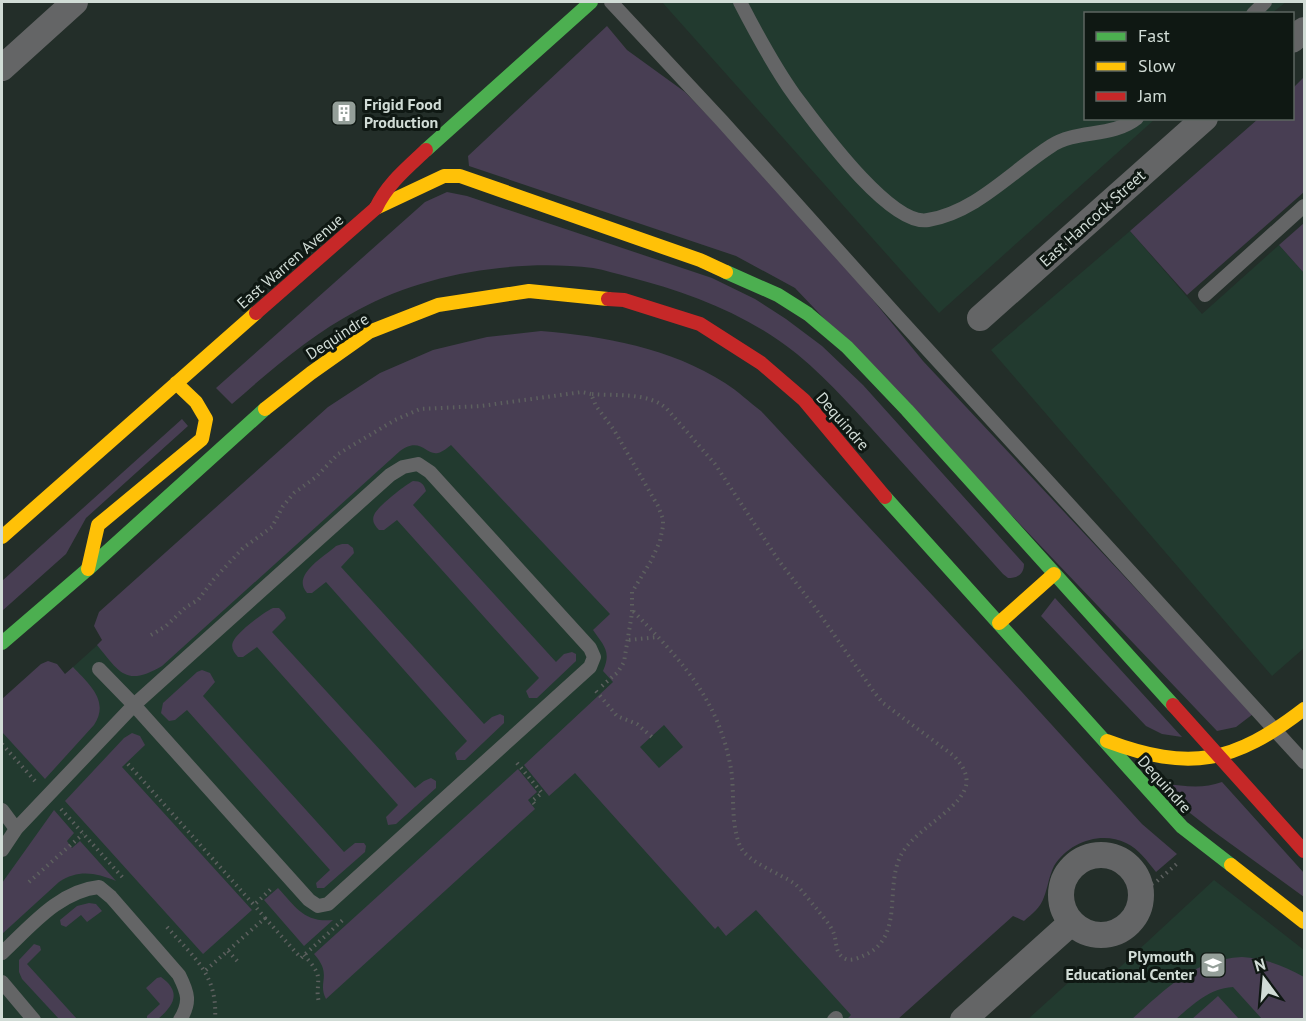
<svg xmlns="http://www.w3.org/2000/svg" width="1306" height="1021" viewBox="0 0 1306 1021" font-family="'PT Sans',sans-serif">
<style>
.built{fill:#223a2f}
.green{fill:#483e53;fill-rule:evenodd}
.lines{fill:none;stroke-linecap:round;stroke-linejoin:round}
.path{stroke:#5d605f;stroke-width:4;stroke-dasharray:1.5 4.5;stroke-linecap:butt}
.lane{stroke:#646566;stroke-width:14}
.street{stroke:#646566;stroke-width:26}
.fast{stroke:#4caf50;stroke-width:14}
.slow{stroke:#ffc107;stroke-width:14}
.jam{stroke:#c62828;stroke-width:14}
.labels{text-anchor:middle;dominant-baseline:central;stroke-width:6;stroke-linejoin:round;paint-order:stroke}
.poi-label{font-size:16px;font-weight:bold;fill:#d1dcd6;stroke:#0f1813;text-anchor:start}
.street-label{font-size:16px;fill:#d1dcd6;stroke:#0f1813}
</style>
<rect width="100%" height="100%" fill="#232e29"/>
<path class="built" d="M662,2h624l-14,11 -186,1v104l69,1 -216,194z
M1130,231l72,83 77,-69 25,28v375l-32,28 -281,-326z
M452,366l446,653h-896v-288l292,-263z
M1214,880l90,70v69l-277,1 42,-38 36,-1z"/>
<path class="green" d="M607,26l20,24 58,42 53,55 117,131 68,83 330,353 -17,13 -19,4 -422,-443 -59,-32 -267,-90 -1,-10z
M1304,77v115l-117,103 -57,-64 128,-112 34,-1 1,-30z
M447,192l20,4 245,82 43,21 31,20 36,27 41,39 161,179c0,10 -6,14 -16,14l-5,-4c-37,-41 -75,-83 -112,-124 -30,-33 -60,-68 -94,-96 -48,-39 -109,-62 -168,-77 -12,-3 -24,-7 -36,-9 -76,-9 -168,5 -235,42 -47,25 -86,59 -126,94l-16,-16 209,-186z
M1304,223v50l-25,-28z
M541,331c62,5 130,17 184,52 13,8 24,19 36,28l239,257 142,156 35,30 -21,18c-9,-11 -17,-23 -30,-29 -25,-12 -57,-1 -72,23 -5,10 -6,21 -10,31 -3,10 -12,17 -20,24l-11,-5 -115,103h-51l4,-4 -95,-105 -30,26 -8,-10 -3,3 -140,-156 -26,23 -25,-31 89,-83 -10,-11c9,-20 0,-26 -10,-41l17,-16 -159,-169c-3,2 -8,7 -13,8 -12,3 -17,-17 -38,-2l-238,215c-36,21 -42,7 -65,-21l5,-5 -8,-14 5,-14 229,-205 52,-34 53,-23 54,-13zM664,725l19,22 -24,21 -19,-21z
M182,419l6,7 -102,92 -20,36 -64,57v-30z
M413,481c8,0 11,3 13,10l-13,14 143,157 8,-8 8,-2 4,2v7l-39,37h-8l-3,-7 13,-13 -142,-158 -13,10h-5c-5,-5 -8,-10 -4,-17 5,-8 30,-28 38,-32z
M342,544h6l5,4 1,5 -13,14 143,157 8,-7 8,-3 4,2v7l-39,37h-8l-2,-7 12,-12 -141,-159 -14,11h-5c-16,-18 17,-36 29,-47z
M1055,598l127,139 -20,-3 -16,-8 -105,-110z
M273,608h6l5,5 2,5 -14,14 143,156 9,-7 7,-3 5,3v7l-40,36 -8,1 -2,-8 12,-12 -141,-158 -14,10h-5c-5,-5 -8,-11 -4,-17 5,-9 30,-28 39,-32z
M48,661l9,3 8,10 8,-7c16,17 37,34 21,58l-49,54 -43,-47v-33l39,-35z
M202,670l8,3 5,9 -12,14 141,156 11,-9h9l2,3 -1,6 -41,36h-7l-1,-5 14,-13 -143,-160 -12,10 -6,1 -8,-8 2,-10 34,-31z
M132,733l8,3 5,9 -23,22 130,143 -49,44 -138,-153 59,-63z
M518,769l19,23 -9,8 7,9 -209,190c-9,-17 7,-24 -12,-45z
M1222,782l82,91v24l-91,-66 -32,-25 -16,-22c20,2 38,5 57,-2z
M54,810l20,23 -7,8 5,7 8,-7 36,40c-20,-8 -37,-12 -57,1l-57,52v-51z
M278,888c18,19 26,35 55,32l-29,26 -40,-46z
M89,903l7,1 6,7 -15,11 -6,-7 -15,12 -5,-2 -1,-5 17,-14z
M34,944l6,2 1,4 -14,14 50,55h-18l-37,-40 -3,-7v-12z
M1242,957c23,1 42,9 62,20v42h-42l-29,-32c-25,2 -39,17 -57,32h-44c34,-30 60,-59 110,-62z
M161,977c21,15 13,28 -3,42h-11v-3l13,-12 -14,-16 11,-10z
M1218,996l21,23h-47z"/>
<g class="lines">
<path class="path" d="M151,635l15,-9 20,-19 12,-7 16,-21 29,-31 29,-21 11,-21 11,-13 22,-16 22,-23 57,-34 25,-11 61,-3 101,-14 9,2
M629,640l29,-3
M602,686l16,-14 6,-10 8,-49v-21l19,-31 9,-20 3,-15v-7l-5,-13 -44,-76 -18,-24 -5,-12c24,2 58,-2 76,15l48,55 64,97 35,45 60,86 9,11 71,53c8,9 16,20 11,33 -10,24 -53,42 -65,68 -15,32 4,80 -35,98 -6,3 -15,7 -21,3 -9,-5 -7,-15 -10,-24 -3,-9 -12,-18 -18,-26 -7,-8 -13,-17 -21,-24 -15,-11 -47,-21 -55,-38 -10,-24 -5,-53 -9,-77 -12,-70 -51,-110 -99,-159
M596,691l21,25 20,8 15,13
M2,744l33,37
M517,763l25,30 -10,8 5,6
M128,764l126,141 19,-18
M61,809l63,70
M29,882l54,-48
M1141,889l15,-7 23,-20
M265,918l36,40 44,-40
M167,927c27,31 51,47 48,93
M228,951l12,13
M304,955c5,6 13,14 14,22 1,9 -2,15 1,25
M206,970l59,-52 -11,-13"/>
<path class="lane" d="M611,2l111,119 174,194 408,447
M740,2c16,31 34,65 55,94 22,29 95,131 133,124 48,-8 84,-49 123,-74 26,-17 61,-8 86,-28
M1253,14l12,-12
M1205,295l99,-89
M2,810l14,19
M2,850l14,-21 118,-124 256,-230 13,-8 15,-3 12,8 160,176 4,9 -4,10 -262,237 -10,2 -9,-6 -175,-195 -35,-36
M2,953c28,-26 57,-62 97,-66l12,10 68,78c9,18 12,27 1,45
M2,982l32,38
M834,1020l2,-2"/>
<path class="street" d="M1292,40l12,-10
M2,68l73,-66
M980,318l225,-200
M1061 895a40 40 0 1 1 80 0a40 40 0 1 1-80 0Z
M963,1020l108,-97"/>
<path class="fast" d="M426,150l165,-148
M726,272l52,23 30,19 39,33 60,63 266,295
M885,497l297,330 49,38
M2,643l86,-74 177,-160"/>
<path class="slow" d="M376,208l68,-32h16l240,84 26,12
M265,409l46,-36 58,-41 69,-27 91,-14 79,8
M2,537l254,-224
M88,569l10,-44 104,-86 4,-20 -10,-17 -20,-19
M999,623l55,-49
M1107,741c83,31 127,22 197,-32
M1231,865l73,57"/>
<path class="jam" d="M608,299l16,1 76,24 61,39 43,37 81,97
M256,313l120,-105c11,-24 31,-40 50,-58
M1173,705l131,146"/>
</g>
<defs>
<g id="building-square" transform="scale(1.35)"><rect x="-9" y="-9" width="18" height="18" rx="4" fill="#949f99" stroke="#0f1813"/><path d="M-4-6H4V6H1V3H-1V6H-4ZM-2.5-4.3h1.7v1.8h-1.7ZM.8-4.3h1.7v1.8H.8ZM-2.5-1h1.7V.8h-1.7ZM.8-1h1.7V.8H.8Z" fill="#fff"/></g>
<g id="school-square" transform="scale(1.35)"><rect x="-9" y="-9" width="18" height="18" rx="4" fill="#949f99" stroke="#0f1813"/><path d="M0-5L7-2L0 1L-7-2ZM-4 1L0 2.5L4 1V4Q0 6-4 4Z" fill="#fff"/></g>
</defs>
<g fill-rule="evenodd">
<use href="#building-square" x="344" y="113"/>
<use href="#school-square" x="1213" y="965"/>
</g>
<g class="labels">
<g class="poi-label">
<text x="364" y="104">Frigid Food<tspan x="364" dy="18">Production</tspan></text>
<text x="1194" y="956" text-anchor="end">Plymouth<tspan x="1194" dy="18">Educational Center</tspan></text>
</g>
<g class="street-label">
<text transform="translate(1092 218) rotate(-42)">East Hancock Street</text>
<text transform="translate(290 261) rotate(-41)">East Warren Avenue</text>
<text transform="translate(337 336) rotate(-33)">Dequindre</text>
<text transform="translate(843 421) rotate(49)">Dequindre</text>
<text transform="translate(1165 784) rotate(48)">Dequindre</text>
</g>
</g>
<rect width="1306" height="1021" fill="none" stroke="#d1dcd6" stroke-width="6"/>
<rect x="1084" y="12" width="210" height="108" fill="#0f1813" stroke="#5d6661" stroke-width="1.5"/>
<rect x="1096" y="32" width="30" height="9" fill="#4caf50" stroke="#5d6661" stroke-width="1.5"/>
<text x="1138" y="42" font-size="18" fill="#d1dcd6">Fast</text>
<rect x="1096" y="62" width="30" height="9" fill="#ffc107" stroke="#5d6661" stroke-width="1.5"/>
<text x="1138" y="72" font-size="18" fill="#d1dcd6">Slow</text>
<rect x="1096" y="92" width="30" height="9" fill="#c62828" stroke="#5d6661" stroke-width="1.5"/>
<text x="1138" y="102" font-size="18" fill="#d1dcd6">Jam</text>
<g transform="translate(1264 979) rotate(344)" stroke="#0f1813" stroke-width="4.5" paint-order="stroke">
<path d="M0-4.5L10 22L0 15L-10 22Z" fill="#d1dcd6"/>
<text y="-9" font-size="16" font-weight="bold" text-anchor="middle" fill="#d1dcd6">N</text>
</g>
</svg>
